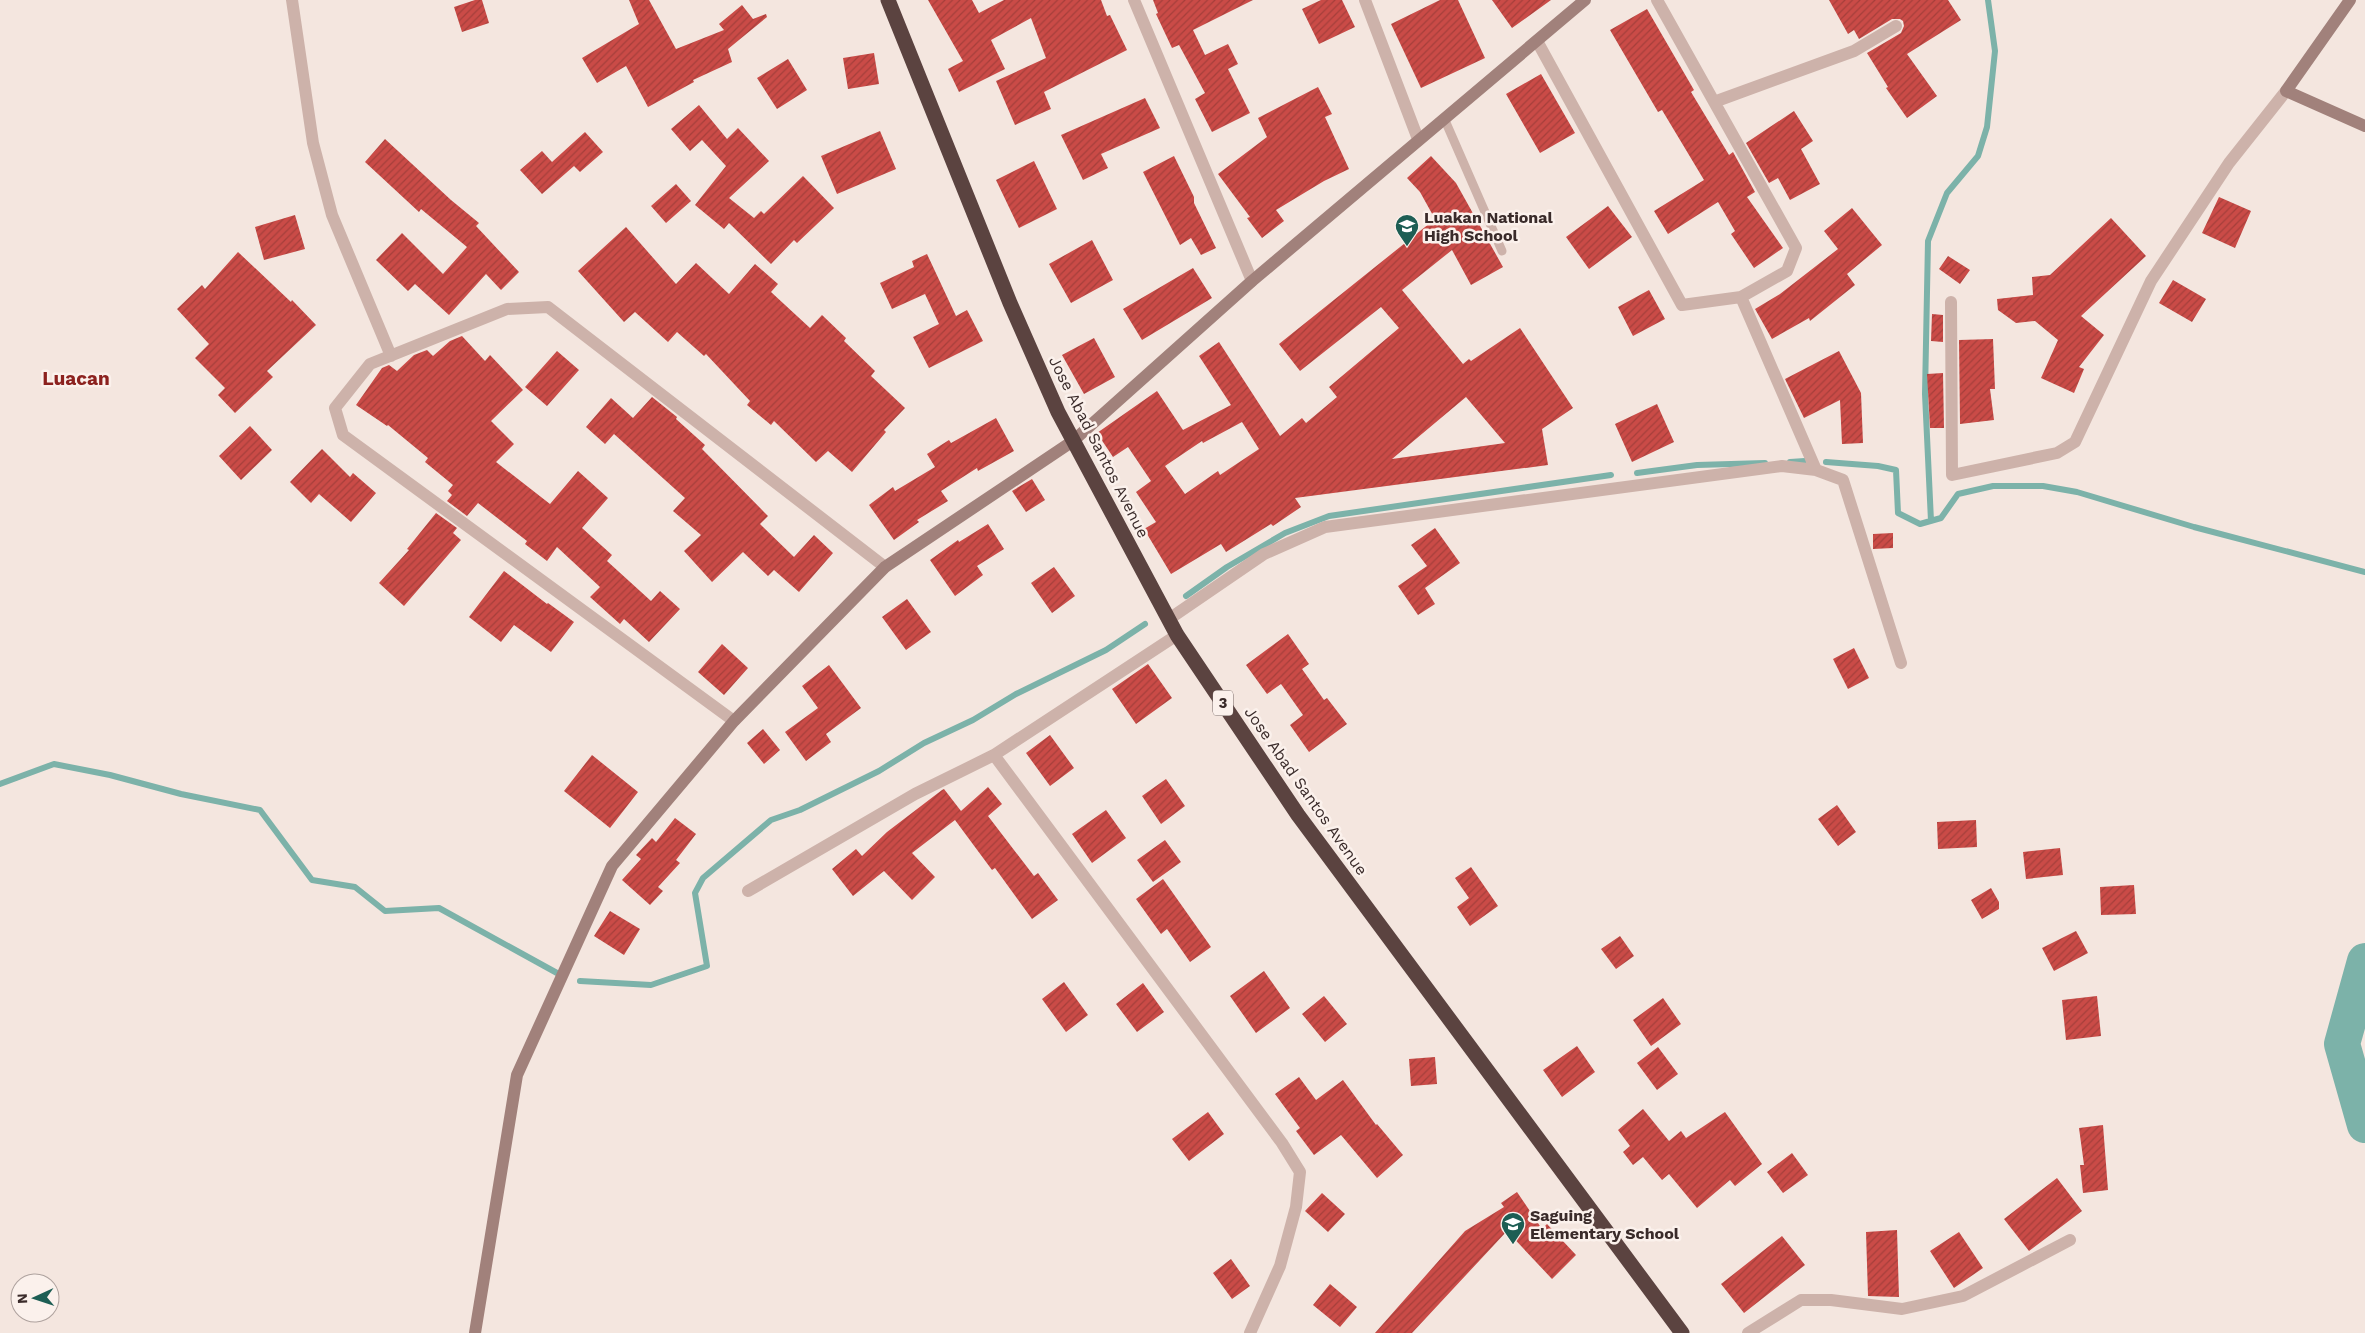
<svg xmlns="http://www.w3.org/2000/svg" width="2365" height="1333" viewBox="0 0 2365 1333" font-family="'Work Sans',sans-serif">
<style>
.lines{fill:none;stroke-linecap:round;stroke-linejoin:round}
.stream{stroke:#7cb2a9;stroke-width:6}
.river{stroke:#7cb2a9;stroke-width:36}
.building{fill:url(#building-hatch);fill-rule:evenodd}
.lane{stroke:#cdb2aa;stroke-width:9}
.street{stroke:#cdb2aa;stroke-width:12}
.secondary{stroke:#a1817b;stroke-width:12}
.highway{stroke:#5b4340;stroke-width:15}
.labels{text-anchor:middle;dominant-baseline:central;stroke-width:5;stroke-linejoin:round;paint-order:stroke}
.shield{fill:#fbf1ec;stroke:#746664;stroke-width:1}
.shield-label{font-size:15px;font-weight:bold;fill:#3a2b2a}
.poi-label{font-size:16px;font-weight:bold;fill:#3a2b2a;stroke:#fbf1ec;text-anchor:start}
.street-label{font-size:16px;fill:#3a2b2a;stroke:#fbf1ec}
.quarter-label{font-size:19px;font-weight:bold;fill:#8c221f;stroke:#fbf1ec}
</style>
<defs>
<pattern id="building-hatch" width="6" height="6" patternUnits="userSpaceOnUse" patternTransform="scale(1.25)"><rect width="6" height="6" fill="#ca4b47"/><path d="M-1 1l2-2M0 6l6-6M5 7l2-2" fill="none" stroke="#a53f3b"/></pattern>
</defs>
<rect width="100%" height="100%" fill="#f4e6df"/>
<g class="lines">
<path class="stream" d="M1790,462l15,-1
M1826,462l52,4 18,4 2,43 22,11 21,-6 17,-24 35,-8h50l34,6 117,35 171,45
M1637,473l60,-8 68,-2
M1931,521l-6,-127 3,-153 19,-48 31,-37 9,-29 8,-76 -7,-51
M1186,596l41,-29 58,-34 44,-17 282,-41
M0,784l54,-20 56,11 71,19 79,16 52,70 43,7 30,24 54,-3 118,65
M580,981l71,4 56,-19 -12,-73 8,-15 68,-58 29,-10 79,-39 45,-28 49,-23 43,-26 90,-44 39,-26"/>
<path class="river" d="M2365,961l-23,83 23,81"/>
</g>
<path class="building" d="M475,0h7l7,23 -27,9 -8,-25z
M629,0h20l27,49 48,-19 -5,-6 23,-19 11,14 13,-5 1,3 -39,32 4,13 -39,18 1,2 -46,25 -22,-41 -29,17 -15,-25 57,-34z
M928,0h44l7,13 25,-13h97l6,16 3,-1 17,35 -83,42 7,17 -36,16 -19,-44 50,-23 -15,-40 -40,22 14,29 -46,23 -11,-23 15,-8z
M1153,0h100l-60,30 12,25 23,-11 10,20 -10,5 22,44 -38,19 -17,-33 10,-6 -26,-48 -7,3 -16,-34 2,-1z
M1321,0h21l13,27 -36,17 -17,-35z
M1440,0h18l27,58 -64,30 -30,-64z
M1492,0h59l-39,28z
M1829,0h119l13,20 -54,34 30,42 -30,22 -21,-30 2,-1 -21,-34 34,-20 3,-7 -1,-5 -3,-2h-8l-33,20 -5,-9 -6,4z
M1647,9l47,81 -3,2 38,63 4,-3 22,40 -8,5 36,51 -29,20 -23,-34 4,-3 -17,-29 -50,32 -14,-23 50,-31 -42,-70 -4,2 -48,-82z
M874,53l5,31 -31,5 -5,-31z
M788,59l19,31 -30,19 -20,-31z
M1541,74l34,59 -35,20 -34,-59z
M1318,87l14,27 -7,3 24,52 -25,12 -48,29 8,11 -22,17 -15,-20 3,-1 -32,-43 49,-37 -9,-19z
M1145,98l15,30 -59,26 7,14 -25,12 -22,-45z
M699,105l28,34 11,-11 31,33 -40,37 25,20 7,-7 3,3 39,-38 31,32 -37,35 -3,-3 -23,24 -42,-41 -5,6 -29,-24 31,-39 -24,-26 -12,11 -19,-22z
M1794,111l19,30 -12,8 19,35 -30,16 -12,-22 -9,5 -23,-40z
M880,131l16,38 -59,25 -16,-38z
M585,132l18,20 -23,20 -6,-6 -32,28 -22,-24 22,-19 10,11z
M385,139l66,61 28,23 -3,3 43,46 -18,18 -15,-16 -37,41 -34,-31 -7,7 -32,-31 26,-27 41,41 24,-27 -46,-38 -2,3 -54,-50z
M1174,156l20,41v6l22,45 -15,7 -10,-17 -11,7 -37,-73z
M1431,156l25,27 47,84 -32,18 -19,-35 -50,40 61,74 6,-5 2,2 49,-33 53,80 -31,21 6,36 -253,33 6,9 -28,19 -2,-2 -45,28 -5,-8 -50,30 -27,-45 12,-7 -20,-30 15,-11 -23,-34 -15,10 -16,-24 60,-42 26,39 48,-25 -32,-49 20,-14 61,94 22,-18 4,5 31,-26 -8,-10 70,-59 -18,-21 -81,64 -21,-27 156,-125 -15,-27 -13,-14zM1466,397l39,46 -113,16zM1242,422l17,27 -39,26 -2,-4 -33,23 -20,-28 37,-25 1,2z
M1034,161l23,48 -38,19 -23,-48z
M676,184l15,17 -25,22 -15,-17z
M2219,197l32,14 -16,37 -33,-15z
M1608,206l24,31 -43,32 -23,-32z
M1852,208l30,37 -35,29 8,11 -45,36 -1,-3 -37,21 -17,-30 25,-15 58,-45 -14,-18z
M295,215l10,34 -41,11 -9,-33z
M2111,218l35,38 -65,60 23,19 -25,32 5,2 -10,24 -33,-15 17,-38 -23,-19 -19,2 -18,-13 -1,-11 36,-4 -1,-18 18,-2z
M626,227l50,57 20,-21 33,31 26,-30 23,20 -7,8 39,36 12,-13 24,23 -2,3 31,30 -4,5 34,32 -21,22 2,2 -34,40 -24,-21 -12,11 -42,-41 -3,4 -24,-20 3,-4 -44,-47 -2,2 -27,-24 -9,10 -33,-30 -11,10 -46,-51z
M1092,240l21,40 -42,23 -22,-39z
M238,252l53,50 1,-2 24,25 -49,46 6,6 -38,36 -17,-18 7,-7 -30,-30 14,-14 -32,-35 25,-24 3,4z
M927,254l29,62 11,-6 16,31 -54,27 -16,-31 26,-13 -14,-30 -33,15 -12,-26 34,-16 -2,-6z
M1948,256l22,14 -10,14 -21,-15z
M1193,268l19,30 -70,42 -19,-31z
M2173,280l33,19 -14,23 -33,-19z
M1649,290l16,29 -32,17 -15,-29z
M1932,314l11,1v27l-12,-1z
M462,336l23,25 5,-6 33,35 -32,31 23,23 -18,18 54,42 28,-33 30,27 -26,30 30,27 -5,6 44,40 9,-10 20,18 -31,33 -25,-23 -4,5 -30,-27 10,-10 -43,-40 -10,14 -22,-17 2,-3 -49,-38 -11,13 -20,-15 5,-6 -4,-4 5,-6 -28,-23 3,-4 -40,-33 -1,1 -31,-21 26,-37 7,-3 8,6 17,-16 13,-5 6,6 17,-15z
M1094,338l21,39 -31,17 -22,-39z
M1993,339l2,50h-5l4,31 -34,4 -1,-84z
M557,351l22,19 -32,36 -22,-19z
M1839,351l22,42 2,50 -21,1 -2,-44 -36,18 -19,-39z
M1943,373l1,55h-14l-3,-54z
M652,397l25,20 -1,2 29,26 -3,4 66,67 -8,8 34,33 20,-22 19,18 -34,39 -25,-22 -6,6 -25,-24 -31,30 -28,-31 17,-16 -28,-24 12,-13 -71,-64 -9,10 -19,-17 25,-29 22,20z
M1657,404l17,38 -42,20 -17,-38z
M996,418l18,33 -36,20 -1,-3 -36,23 7,10 -31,19 2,2 -25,18 -25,-35 24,-18 2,4 40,-24 -8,-13 22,-14 2,3z
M250,426l22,24 -31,30 -22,-24z
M322,449l28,28 3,-4 23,20 -25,29 -32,-28 -8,9 -21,-21z
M1032,479l13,21 -19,12 -14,-21z
M436,513l21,15 -4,5 8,7 -57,66 -25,-23 30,-33 -2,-1z
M988,524l16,25 -27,17 6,9 -28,21 -25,-36 28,-20 1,2z
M1435,528l25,35 -35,25 10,16 -17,11 -20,-29 29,-20 -16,-21z
M1893,533v15l-20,1v-15z
M1054,567l21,29 -23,17 -21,-30z
M504,571l43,33 1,-1 26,19 -23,30 -37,-27 -13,17 -32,-25z
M907,599l24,33 -25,18 -24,-33z
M1288,634l21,30 -7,5 22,31 3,-2 20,26 -38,28 -19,-27 13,-10 -22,-31 -14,10 -21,-29z
M722,644l26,24 -24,27 -26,-23z
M1854,648l15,30 -21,11 -15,-30z
M1148,664l24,34 -36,26 -24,-35z
M829,665l32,43 -35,26 5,8 -25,19 -21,-29 33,-24 -16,-22z
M763,729l17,21 -16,14 -17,-21z
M1050,735l24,33 -24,18 -24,-33z
M592,755l46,37 -28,36 -46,-37z
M1166,779l19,27 -24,18 -19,-28z
M988,787l14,17 -14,12 46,60 4,-3 20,27 -26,19 -37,-51 -3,2 -37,-50 -43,33 23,24 -23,23 -28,-29 -31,25 -21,-27 24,-20 6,7 25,-24 55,-42 2,-1 17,22z
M1837,805l19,27 -18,14 -20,-27z
M1106,810l20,28 -34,25 -20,-29z
M675,818l21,16 -20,26 4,3 -22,24 5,4 -13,14 -28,-25 19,-21 -5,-4 16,-17 4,4z
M1976,820l1,27 -39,2 -1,-27z
M1165,840l16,22 -28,20 -16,-22z
M2060,848l3,27 -37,4 -3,-27z
M1471,867l27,39 -28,20 -13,-19 12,-9 -14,-20z
M1163,879l48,68 -21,15 -23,-33 -6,5 -25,-35z
M2134,885l2,29 -35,1 -1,-28z
M1991,888l8,14v7l-17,10 -11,-19z
M610,911l30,18 -16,26 -30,-19z
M2076,931l12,22 -34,18 -12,-23z
M1620,936l14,20 -18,13 -15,-20z
M1264,971l26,37 -34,25 -26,-37z
M1064,982l24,33 -22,17 -24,-33z
M1143,983l21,29 -27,20 -21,-28z
M1324,996l23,28 -22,18 -23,-28z
M2097,996l4,40 -35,4 -4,-40z
M1663,998l18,26 -30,22 -18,-26z
M1577,1046l18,26 -33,25 -19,-27z
M1658,1047l20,27 -21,16 -20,-27z
M1435,1057l2,27 -26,2 -2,-27z
M1299,1077l17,23 27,-20 33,45 1,-1 26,31 -26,23 -36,-43 -27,20 -18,-24 4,-3 -25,-34z
M1643,1109l26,32 12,-10 5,7 39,-26 37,52 -27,22 -5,-6 -33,28 -28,-34 -7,6 -19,-23 -10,8 -10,-13 7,-6 -12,-16z
M1208,1112l16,22 -35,27 -17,-22z
M2103,1125l5,65 -25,3 -3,-28h4l-5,-37z
M1792,1153l16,22 -25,18 -16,-21z
M2057,1178l25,33 -53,40 -25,-32z
M1517,1192l25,37 5,-5 29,31 -24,24 -45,-48 -95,102h-37l90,-102 39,-24 -3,-4z
M1322,1193l23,21 -17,18 -23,-21z
M1897,1230l2,67 -31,-1 -2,-64z
M1959,1232l24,36 -29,20 -24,-37z
M1782,1236l23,29 -61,48 -23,-29z
M1231,1259l19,27 -18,13 -19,-26z
M1330,1284l27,23 -17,20 -27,-22z"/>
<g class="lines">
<path class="lane" d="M1444,118l58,133"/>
<path class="street" d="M292,0l21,143 19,72 59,141
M1134,0l118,281
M1365,0l53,139
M1537,41l145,264 59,-8 46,-26 9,-23 -139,-248
M1714,102l140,-51 42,-25
M1741,297l75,173
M1951,302l1,173 105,-22 18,-11 76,-161 78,-118 57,-72
M1169,619l95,-65 61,-27 457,-61 34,4 27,10 58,183
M1177,635l-183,120 288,388 18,29 -4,35 -16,59 -30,67
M734,721l-391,-286 -8,-27 35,-44 137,-55 41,-2 337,260
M748,891l167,-97 79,-39
M1748,1333l53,-33h30l71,9 61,-13 107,-56"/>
<path class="secondary" d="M2350,0l-64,91 79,35
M475,1333l42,-258 95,-209 122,-145 151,-154 188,-126 179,-160 333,-281"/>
<path class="highway" d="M888,0l122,303 48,109 119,223 121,180 384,518"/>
</g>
<defs>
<g id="school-pin" transform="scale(1.25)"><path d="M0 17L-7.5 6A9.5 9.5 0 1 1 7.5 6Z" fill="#1d5e54" stroke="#fbf1ec"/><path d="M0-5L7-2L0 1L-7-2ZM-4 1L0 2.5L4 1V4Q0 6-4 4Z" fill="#fff"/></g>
</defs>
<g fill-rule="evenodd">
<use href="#school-pin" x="1407" y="226"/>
<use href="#school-pin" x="1513" y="1224"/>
</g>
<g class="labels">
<rect class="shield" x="1213" y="690.5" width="20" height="25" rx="4"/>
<g class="shield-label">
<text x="1223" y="703">3</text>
</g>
<g class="poi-label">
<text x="1424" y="217">Luakan National<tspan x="1424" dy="18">High School</tspan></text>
<text x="1530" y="1215">Saguing<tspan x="1530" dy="18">Elementary School</tspan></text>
</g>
<g class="street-label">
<text transform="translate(1099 447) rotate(63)">Jose Abad Santos Avenue</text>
<text transform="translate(1306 791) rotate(55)">Jose Abad Santos Avenue</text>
</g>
<g class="quarter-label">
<text x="76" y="378">Luacan</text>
</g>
</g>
<g transform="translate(35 1298) rotate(267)"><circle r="24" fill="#fbf1ec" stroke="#aea29e"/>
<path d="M0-4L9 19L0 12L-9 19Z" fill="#1d5e54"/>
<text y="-8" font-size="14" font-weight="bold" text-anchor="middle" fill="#3a2b2a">N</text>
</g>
</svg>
